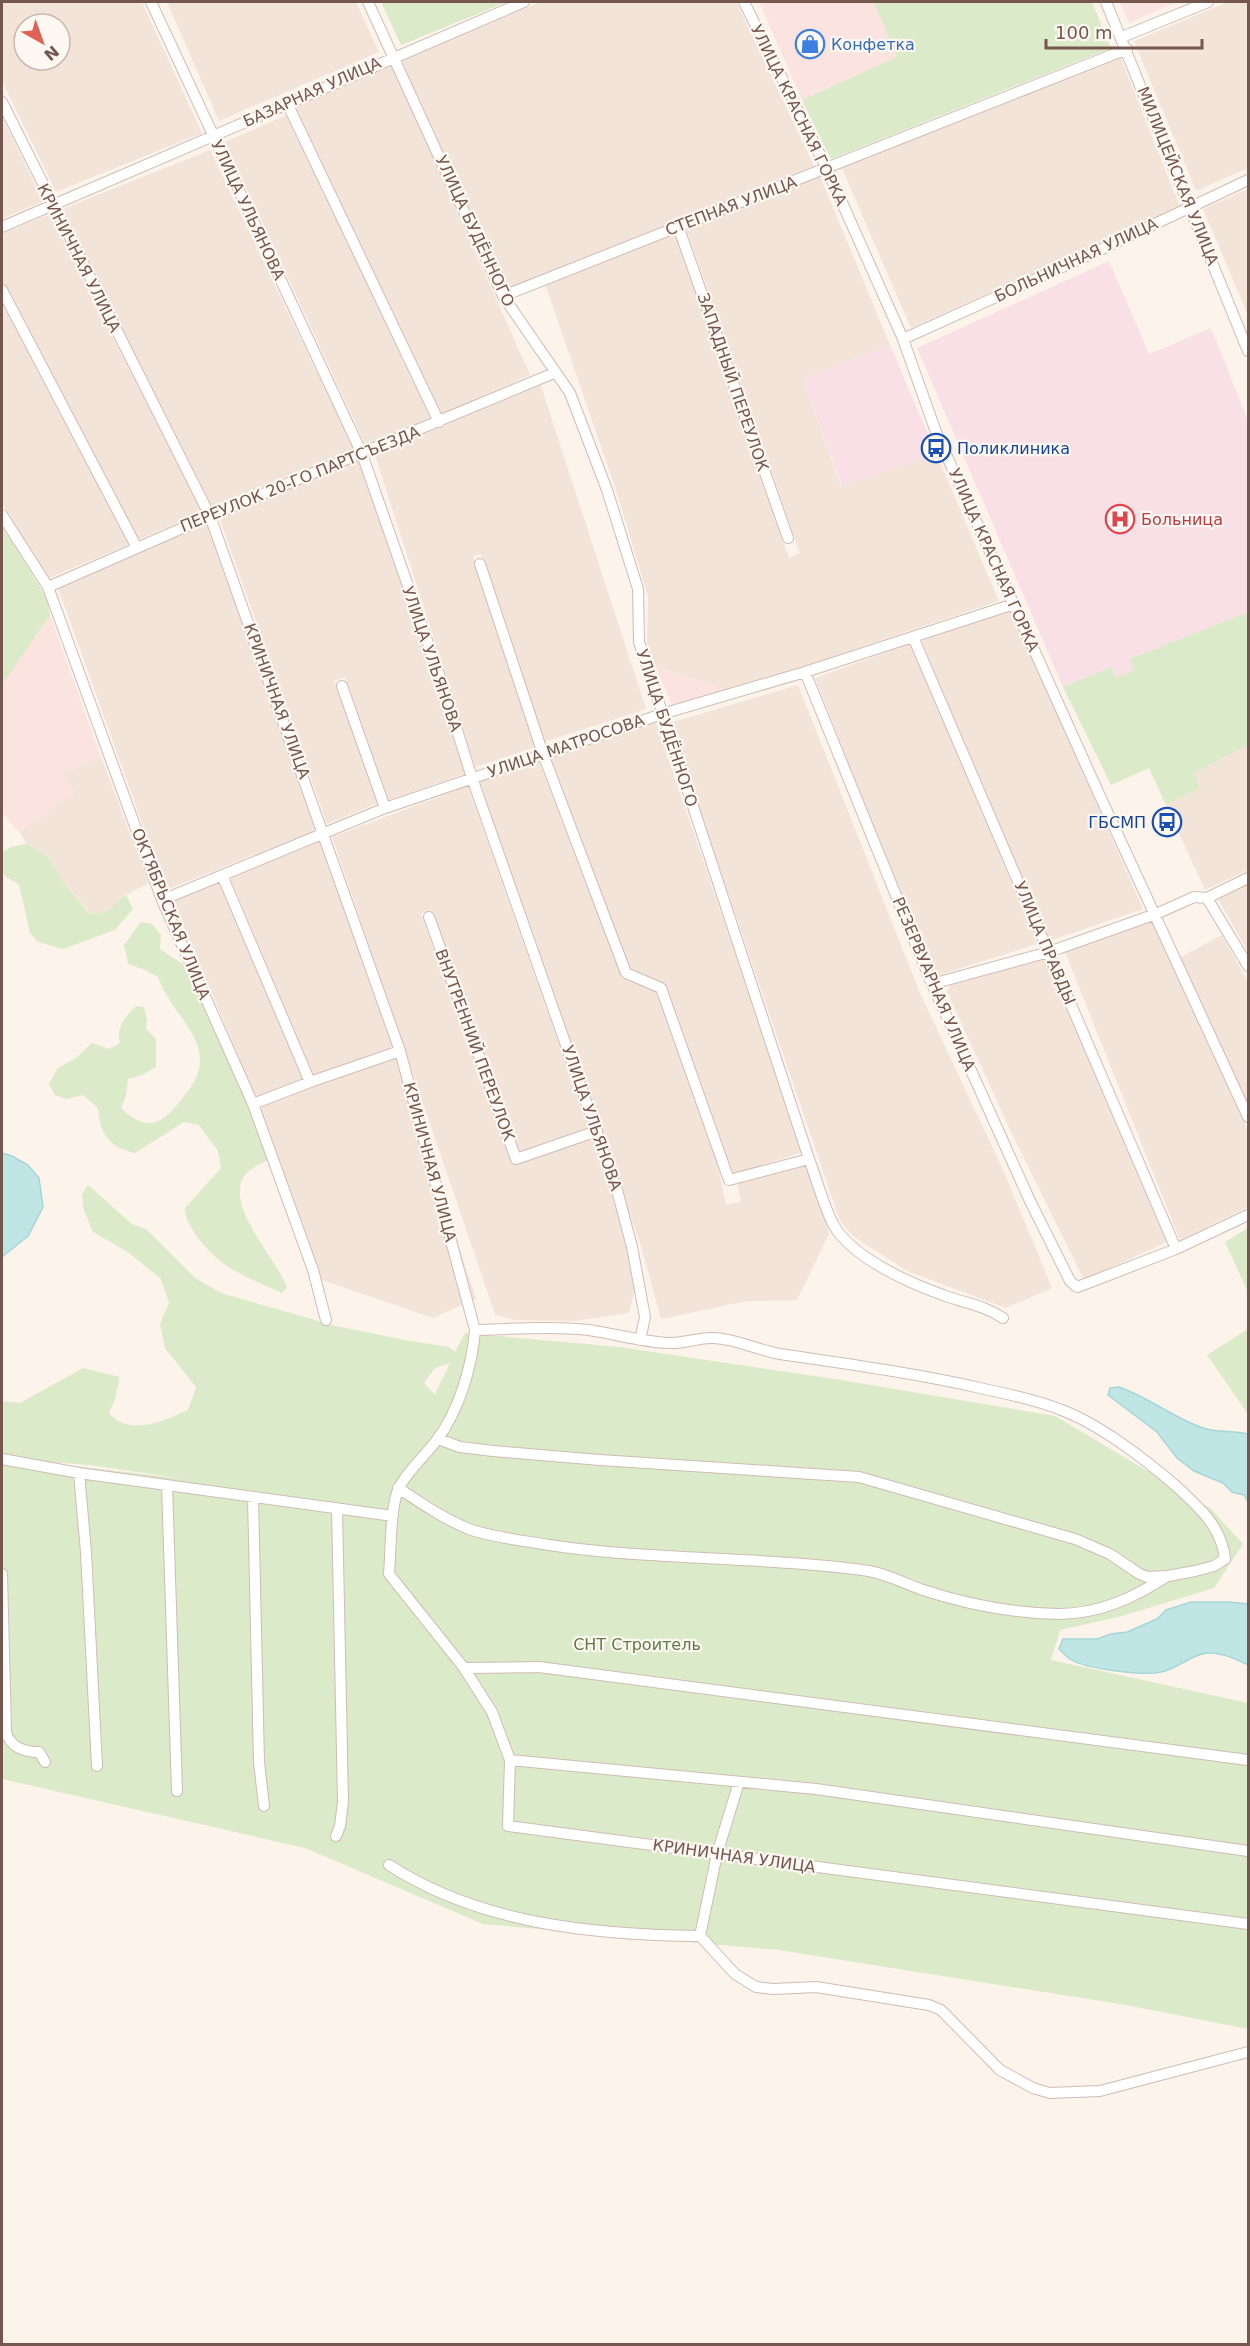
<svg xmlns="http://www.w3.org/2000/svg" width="1250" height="2346" viewBox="0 0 1250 2346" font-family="'DejaVu Sans',sans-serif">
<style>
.residential{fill:#f3e4da;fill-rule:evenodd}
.commercial{fill:#fbe4e0}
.medical{fill:#f9dfe6}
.green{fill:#dbeac9;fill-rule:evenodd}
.water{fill:#c0e5e5;stroke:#a6d6d7;stroke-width:1.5}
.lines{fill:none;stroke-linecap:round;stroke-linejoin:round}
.minor-casing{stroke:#d0bcb3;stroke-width:12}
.minor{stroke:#fff;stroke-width:10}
.labels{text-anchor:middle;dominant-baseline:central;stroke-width:4.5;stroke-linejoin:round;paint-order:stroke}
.shop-label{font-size:16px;fill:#366cbe;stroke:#fef8f2;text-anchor:start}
.street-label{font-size:16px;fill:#76574f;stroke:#fef8f2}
.transit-label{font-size:16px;fill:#164399;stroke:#fef8f2;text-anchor:start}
.health-label{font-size:16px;fill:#be3a42;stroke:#fef8f2;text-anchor:start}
.park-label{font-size:16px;fill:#5e7b47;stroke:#fef8f2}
</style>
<rect width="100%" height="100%" fill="#fcf3eb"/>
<path class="residential" d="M2,2h140l60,131 -146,59 -54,-111zM24,24h36v36h-36z
M167,2h189l23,50 -160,69z
M541,2h195l80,168 -310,121 -105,-232z
M1228,2h20v166l-52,23 -62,-150z
M1120,56l60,151 -269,121 -70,-162z
M392,65l138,310 -89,39 -147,-306z
M289,114l142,304 -65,28 -141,-304z
M2,117l41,84 -41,18z
M210,150l144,300 -142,57 -152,-297z
M820,176l70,169 -87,34 38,107 95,-33 63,148 -270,90 -74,-25 -8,-20 1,-49 -30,-101 -73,-212 130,-50 114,324 11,-5 -115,-327z
M1248,189v126l-45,-106z
M50,214l152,298 -64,28 -136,-257v-49z
M2,297l128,247 -81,34 -47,-74z
M540,383l106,326 -102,33 -63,-188 -8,2 62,191 -60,20 -100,-312z
M359,457l108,316 -81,28 -41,-124 -11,4 46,121 -53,22 -109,-310z
M206,521l112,308 -152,61 -109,-305z
M1011,609l132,300 -97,33 -125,-303z
M912,643l125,301 -104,33 -118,-299z
M798,685l122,308 84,179 48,116 -46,20 -99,-37 -54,-35 -13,-15 -170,-498z
M655,720l148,432 -72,23 -67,-191 -33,-14 -82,-212z
M1248,745v125l-43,20 -39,-85 34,-17 -6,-15z
M101,757l48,126 -23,12 -21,17 -15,2 -29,-35 -13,-23 -21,-12 -8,-12 55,-39 -11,-20z
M539,762l83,216 36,13 57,160 11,54 15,-3 -4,-20 70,-18 22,70 -32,66 -50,1 -86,18 -20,-73 -163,-464z
M468,786l121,344 -71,25 -87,-245 -10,4 91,249 80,-27 30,89 15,57 -8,31 -54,8 -61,-1 -19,-6 -163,-477z
M323,840l71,210 -80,27 -84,-199z
M1248,878v74l-33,-59z
M220,881l85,199 -49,18 -83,-197z
M1150,918l98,213v76l-68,33 -117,-293z
M1222,935l26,47v123l-69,-147z
M1042,953l127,288 -85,39 -71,-144 -66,-144 5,-10z
M397,1057l79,242 -43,19 -111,-38 -62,-173 66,-27z"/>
<path class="commercial" d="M759,2h115l23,55 -95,43z
M1120,2h57l-48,21z
M50,615l51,142 -38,16 11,20 -55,39 -17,-19v-128z
M655,666l74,25 -57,14z"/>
<path class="medical" d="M1109,261l40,93 62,-26 37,93v191l-119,47 5,11 -18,8 -5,-11 -48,20 -146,-339z
M890,345l46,108 -94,33 -39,-107z"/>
<path class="green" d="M381,2h126l-106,43z
M874,2h218l19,46 -280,111 -29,-59 95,-43z
M2,525l45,74 3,16 -48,70z
M1248,612v133l-54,28 6,15 -34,17 -17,-37 -38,17 -48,-98 48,-20 5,11 18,-8 -5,-11z
M27,844l21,12 13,23 28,35 16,-2 21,-17 7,14 -18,21 -52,19 -25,-7 -8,-9 -11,-49c-19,-9 -18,-11 -17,-32l9,-5z
M141,922l11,2 9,11 -1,14 39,26 69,185c-7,4 -18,8 -23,15 -22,29 32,85 42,112l-5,6c-20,-9 -45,-19 -62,-32 -13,-11 -36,-36 -35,-53l36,-40 -3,-17 -19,-26 -15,-3 -49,31c-27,-6 -35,-20 -37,-45l-15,-13 -17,4 -11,-4 -6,-11 8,-15 20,-12 15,-14 17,6 11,-6c-4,-15 4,-26 16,-37l8,1 3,13 -1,9 10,10v28l-14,8 -14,4 -2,17 -5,12c13,12 27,22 44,9 8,-6 13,-13 19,-21 42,-49 -10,-74 -26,-119l-13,-7 -17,-6 -4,-19z
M88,1185l44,39 14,5 49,49 26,15 115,33 74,15 39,6 6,5 10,-19 154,14 222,33 214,36 155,92 33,36 -29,44 -92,28 -62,14 -9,30 197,43v326l-122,-24 -347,-55 -296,-26 -178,-76 -303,-69v-378l18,2 63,-35 37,9 -5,22 -6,14c20,24 55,8 79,-3l8,-23 -31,-39 -5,-24 9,-21 -8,-24 -33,-27 -35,-20 -9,-22 -2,-16zM450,1363l-15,31h-1l-10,-11 11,-15zM39,1461l50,4 98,14 -148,-17z
M1248,1228v64l-23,-50z
M1248,1329v85l-41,-59z"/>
<path class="water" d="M2,1153l10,3 16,9 11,13 4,29 -15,29 -26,21z
M1119,1387c30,10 54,31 84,41 14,5 30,2 45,6v68l-4,-7 -12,-3 -9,-9 -29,-12 -17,-13 -20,-26 -49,-37 2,-7z
M1191,1602h38l19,2v61c-11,-5 -26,-13 -40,-12 -17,1 -30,16 -47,19 -18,4 -76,-3 -91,-13 -4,-2 -7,-7 -11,-10l4,-10h34l14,-5 16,-2 30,-13 9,-9z"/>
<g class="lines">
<g class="minor-casing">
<path id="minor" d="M151,2l211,452 83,238 27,86 145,412 15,57 13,70 -5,23
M368,2l135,294 67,97 37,97 31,99 1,53 170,517c8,21 14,45 24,65 18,33 76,59 110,71 21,8 41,10 60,23
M744,2l83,167 76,170 33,93 163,362 149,323
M1106,2l142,349
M1122,37l86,-35
M2,102l208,414 190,535 75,279c-3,37 -16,81 -39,111 -11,15 -29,30 -37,47 -9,17 -8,65 -10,86l75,94 28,44 18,48 -2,66 740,98
M287,103l152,319
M678,226l110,312
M2,227l522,-225
M2,290l135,258
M503,296l624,-247
M903,339l199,-90 146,-69
M2,515l46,72 114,313 91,204 60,166 13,50
M480,564l63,190 83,219 35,15 68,192 80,-21
M48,587l162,-71 344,-143
M913,637l263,612
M805,672l127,312 98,217 40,80 7,6 11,-4 88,-34 72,-34
M342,686l43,122
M222,875l88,207
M1207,898l41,68
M162,900l223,-92 277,-94 143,-42 209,-68
M429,917l87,242 81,-28
M932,984l117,-32 107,-38 38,-17 13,1 41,-20
M253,1104l57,-22 90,-31
M438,1439l22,8 33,4 107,9 259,17 216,62 35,15 28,19 9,4 21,-1 27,-5 19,-5 11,-7c-3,-32 -27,-53 -49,-73 -31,-27 -78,-63 -117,-77 -25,-10 -52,-15 -79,-21 -66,-15 -133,-24 -200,-34 -23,-4 -43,-15 -66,-16 -15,-1 -30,6 -45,5 -27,-1 -53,-9 -80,-13 -38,-4 -76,-1 -114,0
M2,1459l77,14 314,43
M79,1473l7,79 11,214
M167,1485l10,306
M398,1488c23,15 46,31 71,41 21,8 57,12 80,16 106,16 214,11 320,26 17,3 35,12 51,18 45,15 91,24 138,25 41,0 76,-16 109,-38
M253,1497l6,265 5,44
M2,1574l4,158c4,15 18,20 33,20l6,10
M464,1668l75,-1 709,93
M510,1760l306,29 432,62
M336,1836l4,-10 3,-24 -6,-294
M389,1865c91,59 205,70 311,71l35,38 21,13 17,2 43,-2 113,18 12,5 59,60 33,18 17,5 50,-2 148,-39
M700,1936l17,-82 22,-72"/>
</g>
<use href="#minor" class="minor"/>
</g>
<defs>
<g id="shop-ring" transform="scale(1.5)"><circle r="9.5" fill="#fef8f2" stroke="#3f7fe0" stroke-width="1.5"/><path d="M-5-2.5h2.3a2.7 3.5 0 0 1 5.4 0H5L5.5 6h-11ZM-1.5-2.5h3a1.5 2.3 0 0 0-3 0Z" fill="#3f7fe0"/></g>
<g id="bus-ring" transform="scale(1.5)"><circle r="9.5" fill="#fef8f2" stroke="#1a4fb4" stroke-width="1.5"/><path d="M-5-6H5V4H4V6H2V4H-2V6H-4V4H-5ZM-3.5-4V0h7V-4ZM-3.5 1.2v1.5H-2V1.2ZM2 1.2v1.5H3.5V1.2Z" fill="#1a4fb4"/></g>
<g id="hospital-ring" transform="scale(1.5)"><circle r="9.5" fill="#fef8f2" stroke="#e0444e" stroke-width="1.5"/><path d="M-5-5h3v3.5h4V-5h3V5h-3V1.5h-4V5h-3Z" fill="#e0444e"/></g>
</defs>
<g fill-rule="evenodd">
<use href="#shop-ring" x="810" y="44"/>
<use href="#bus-ring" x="936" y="448"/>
<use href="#hospital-ring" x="1120" y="519"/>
<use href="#bus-ring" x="1167" y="822"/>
</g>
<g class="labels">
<g class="shop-label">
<text x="831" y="44">Конфетка</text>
</g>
<g class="street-label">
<text transform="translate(312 92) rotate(-24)">БАЗАРНАЯ УЛИЦА</text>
<text transform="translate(799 115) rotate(64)">УЛИЦА КРАСНАЯ ГОРКА</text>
<text transform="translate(1178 176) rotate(68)">МИЛИЦЕЙСКАЯ УЛИЦА</text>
<text transform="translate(731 206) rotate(-21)">СТЕПНАЯ УЛИЦА</text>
<text transform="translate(248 210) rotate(65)">УЛИЦА УЛЬЯНОВА</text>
<text transform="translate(475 231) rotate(65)">УЛИЦА БУДЁННОГО</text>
<text transform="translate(79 258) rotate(63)">КРИНИЧНАЯ УЛИЦА</text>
<text transform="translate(1076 260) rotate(-25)">БОЛЬНИЧНАЯ УЛИЦА</text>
<text transform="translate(733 382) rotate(71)">ЗАПАДНЫЙ ПЕРЕУЛОК</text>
<text transform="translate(300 479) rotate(-22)">ПЕРЕУЛОК 20-ГО ПАРТСЪЕЗДА</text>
<text transform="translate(994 560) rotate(66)">УЛИЦА КРАСНАЯ ГОРКА</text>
<text transform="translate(432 659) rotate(71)">УЛИЦА УЛЬЯНОВА</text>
<text transform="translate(277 701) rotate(70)">КРИНИЧНАЯ УЛИЦА</text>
<text transform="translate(667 728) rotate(72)">УЛИЦА БУДЁННОГО</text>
<text transform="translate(566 746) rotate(-19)">УЛИЦА МАТРОСОВА</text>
<text transform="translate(171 914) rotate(68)">ОКТЯБРЬСКАЯ УЛИЦА</text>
<text transform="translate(1045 943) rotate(67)">УЛИЦА ПРАВДЫ</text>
<text transform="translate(934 984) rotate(67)">РЕЗЕРВУАРНАЯ УЛИЦА</text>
<text transform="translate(475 1045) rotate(70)">ВНУТРЕННИЙ ПЕРЕУЛОК</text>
<text transform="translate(592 1118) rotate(71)">УЛИЦА УЛЬЯНОВА</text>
<text transform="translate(430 1162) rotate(75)">КРИНИЧНАЯ УЛИЦА</text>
<text transform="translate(734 1856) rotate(8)">КРИНИЧНАЯ УЛИЦА</text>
</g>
<g class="transit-label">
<text x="957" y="448">Поликлиника</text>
<text x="1146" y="822" text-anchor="end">ГБСМП</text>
</g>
<g class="health-label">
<text x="1141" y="519">Больница</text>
</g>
<g class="park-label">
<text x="637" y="1644">СНТ Строитель</text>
</g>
</g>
<rect width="1250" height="2346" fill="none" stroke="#76574f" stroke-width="6"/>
<g transform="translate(42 42) rotate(140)"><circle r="28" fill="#fef8f2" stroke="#c8b8b1" stroke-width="1.5"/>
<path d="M0-4.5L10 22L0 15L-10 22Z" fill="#df6257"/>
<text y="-9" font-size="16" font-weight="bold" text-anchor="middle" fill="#76574f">N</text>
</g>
<path d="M1046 39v9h156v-9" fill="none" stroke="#76574f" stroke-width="3"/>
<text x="1055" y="39" font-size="18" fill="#76574f" stroke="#fef8f2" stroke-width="4.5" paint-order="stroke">100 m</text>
</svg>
